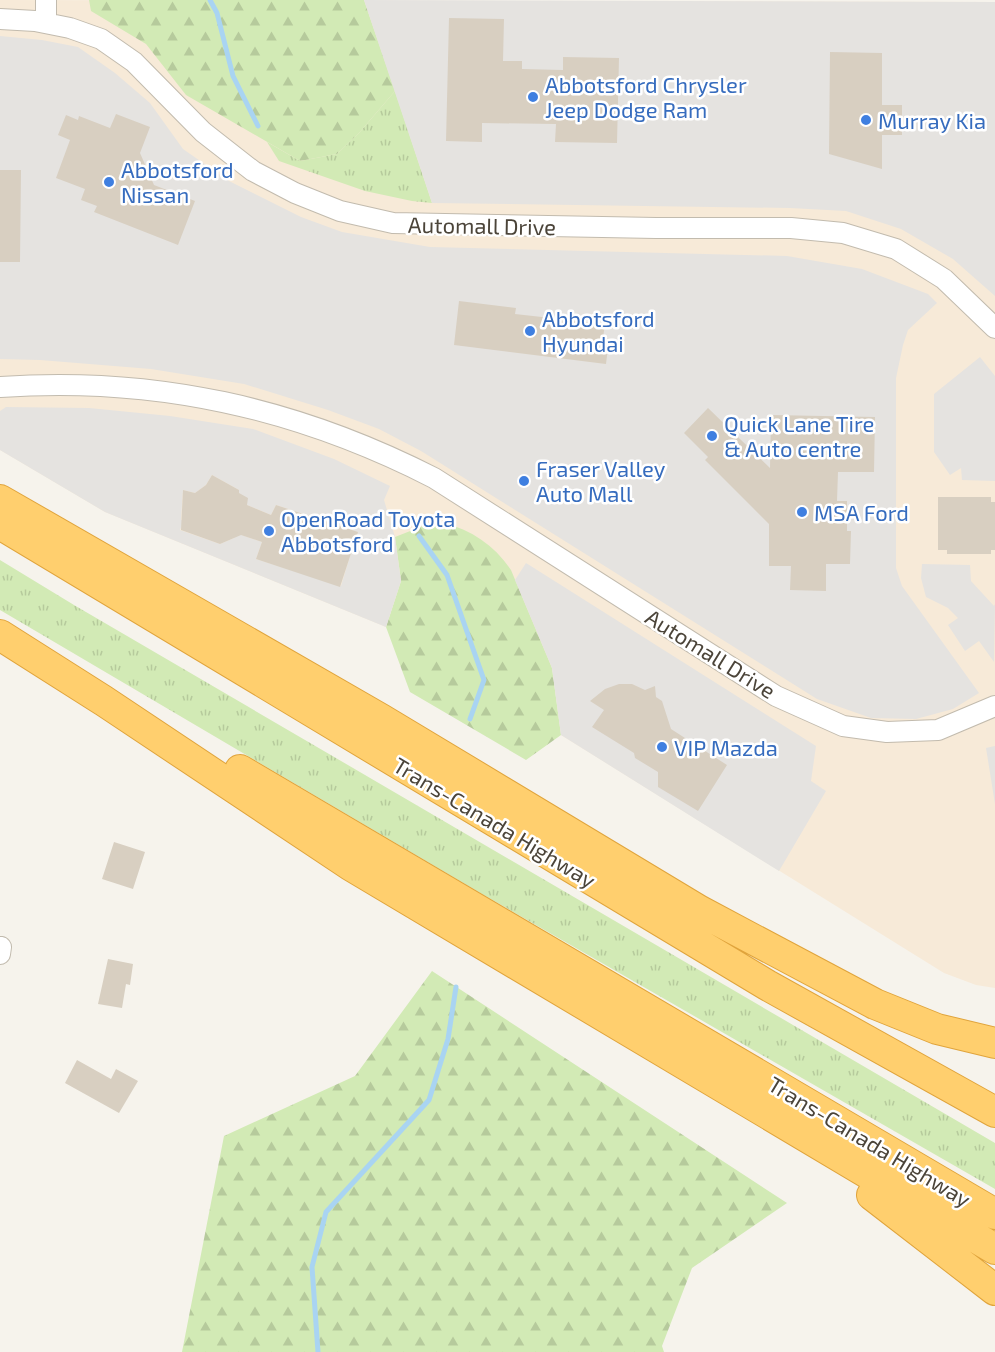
<svg xmlns="http://www.w3.org/2000/svg" width="995" height="1352" viewBox="0 0 995 1352" font-family="'Exo 2',sans-serif">
<style>
.commercial{fill:#f7ead8}
.grass{fill:url(#grass-tufts)}
.forest{fill:url(#forest-firs)}
.parking{fill:#e5e3e0;fill-rule:evenodd}
.lines{fill:none;stroke-linecap:round;stroke-linejoin:round}
.stream{stroke:#a9d4f2;stroke-width:5}
.building{fill:#d8cfc1}
.minor-casing{stroke:#c2bbae;stroke-width:22}
.highway-casing{stroke:#e0a43c;stroke-width:32}
.minor{stroke:#fff;stroke-width:20}
.highway{stroke:#ffcf6e;stroke-width:30}
.shop-dot{fill:#3f7fe0;stroke:#fff;stroke-width:2}
.labels{text-anchor:middle;dominant-baseline:central;stroke-width:5;stroke-linejoin:round;paint-order:stroke}
.shop-label{font-size:22px;fill:#366cbe;stroke:#fff;text-anchor:start}
.street-label{font-size:22px;fill:#4b4439;stroke:#fff}
</style>
<defs>
<pattern id="grass-tufts" width="24" height="20" patternUnits="userSpaceOnUse" patternTransform="scale(1.5)"><rect width="24" height="20" fill="#d2eab5"/><path d="M3 7l-1-3M5 7V3M7 7l1-3M15 17l-1-3M17 17v-4M19 17l1-3" fill="none" stroke="#b6ca9c"/></pattern>
<pattern id="forest-firs" width="22" height="20" patternUnits="userSpaceOnUse" patternTransform="scale(1.5)"><rect width="22" height="20" fill="#d2eab5"/><path d="M5 1l3.5 6h-7zM16 11l3.5 6h-7z" fill="#b6ca9c"/></pattern>
</defs>
<rect width="100%" height="100%" fill="#f6f3ec"/>
<path class="commercial" d="M0,0l995,2v986l-19,-3 -32,-12 -383,-238 -9,-68 -156,-130 5,44 -15,46 -281,-115 -105,-62z"/>
<path class="grass" d="M395,91l37,112 -20,-2 -47,-10 -86,-30 -12,-19 33,19 37,-7 22,-21z
M0,560l74,45 921,538v46l-513,-295 -482,-284z"/>
<path class="forest" d="M89,0h275l31,91 -36,42 -22,21 -37,7 -114,-66 -40,-51 -55,-33z
M444,523c28,7 51,23 67,47l41,98 9,67 -35,25 -116,-68 -24,-65 15,-46 -6,-44 33,-13z
M432,971l355,232 -95,65 -30,78 2,6h-482l42,-216 131,-60z"/>
<path class="parking" d="M364,0l631,2v294l-42,-37 -52,-30 -55,-18 -56,-3 -358,-5z
M0,36l42,4 36,7 37,26 35,30 33,46 46,32 72,36 41,15 88,15 357,9 75,13 66,25 9,9 -29,27 -5,15 -7,33v190l6,18 77,107 -26,16 -37,10 -45,-1 -54,-19 -396,-248 -42,-22 -51,-19 -84,-26 -93,-15 -111,-9 -40,-1z
M980,357l15,19v105l-33,-1 -1,-12 -11,7 -16,-23v-58z
M6,407l83,1 81,8 83,13 81,30 56,27 -6,14 11,37 6,44 -15,46 -281,-115 -105,-62v-39zM212,475l27,15v3l8,12 24,10 5,-10 81,27 -16,54 -85,-27 6,-17 -26,-9 -2,5 -14,6 -40,-14 4,-10h-3l2,-30 12,3 11,-8z
M526,563l290,183 -5,35 15,10 -47,80 -218,-136 -9,-67 -37,-88z
M922,564l48,1 1,16 23,25 1,-2 -1,58 -15,-21 -14,10 -17,-26 10,-7 -10,-10 -22,-11 -5,-19z
M995,746v58l-9,-56z"/>
<g class="lines">
<path class="stream" d="M210,0l7,13 16,63 25,50
M419,536l28,39 37,105 -14,39
M318,1352l-6,-85 14,-55 103,-112 19,-61 8,-52"/>
</g>
<path class="building" d="M449,18l55,1 -1,42h19v8l41,1v-13l56,1 -2,85 -62,-1 1,-18 -74,-1v19l-36,-1z
M830,52l52,1v52h20v30h-20v34l-53,-15z
M116,114l34,13 -10,26 14,32 41,16 -17,44 -84,-33 3,-6 -16,-6 4,-11 -29,-11 14,-38 -12,-5 8,-20 12,5 1,-4 31,12z
M0,170h21l-1,92h-20z
M459,301l57,7 -1,6 90,10 -2,14 6,1 -3,25 -152,-19z
M708,408l62,60 1,-53 104,2 -1,55h-36l-1,29h10v30h4l-1,33h-24v27l-36,-1 1,-24h-22v-42l-64,-64 3,-3 -24,-24z
M212,475l27,15v3l9,5 -1,7 24,10 5,-10 82,27 -18,55 -84,-28 6,-17 -21,-7 -21,9 -39,-14 2,-40 12,3 11,-8z
M938,497h53v5h4v48h-4v4h-44v-4h-9z
M619,684h13l13,6 10,-4 1,11 6,4 9,28 56,36 -29,46 -40,-24v-15l-23,-14 -1,-5 -42,-26 12,-17 -14,-9 15,-12z
M114,842l31,10 -12,37 -31,-10z
M108,959l25,5 -3,21 -4,-1 -4,24 -24,-4z
M77,1060l34,19 5,-10 22,12 -19,32 -54,-30z"/>
<g class="lines">
<g class="minor-casing">
<path id="minor" d="M46,0v23
M0,19l35,2 35,7 31,11 33,23 69,70 50,39 42,22 45,18 53,12 263,5h135l52,5 53,16 48,30 51,49
M0,387c155,-11 297,21 434,91l342,218 67,30 44,6 51,-2 57,-24
M0,954l1,-7"/>
</g>
<g class="highway-casing">
<path id="highway" d="M0,500l381,219 319,192 175,93 62,25 58,14
M0,524l767,461 228,127
M0,635l104,66 246,164 645,384
M240,770l755,444
M872,1195l123,95"/>
</g>
<use href="#minor" class="minor"/>
<use href="#highway" class="highway"/>
</g>
<g class="shop-dot">
<circle cx="533" cy="97" r="6"/>
<circle cx="866" cy="120" r="6"/>
<circle cx="109" cy="182" r="6"/>
<circle cx="530" cy="331" r="6"/>
<circle cx="712" cy="436" r="6"/>
<circle cx="524" cy="481" r="6"/>
<circle cx="802" cy="512" r="6"/>
<circle cx="269" cy="531" r="6"/>
<circle cx="662" cy="747" r="6"/>
</g>
<g class="labels">
<g class="shop-label">
<text x="545" y="84">Abbotsford Chrysler<tspan x="545" dy="25">Jeep Dodge Ram</tspan></text>
<text x="878" y="120">Murray Kia</text>
<text x="121" y="169">Abbotsford<tspan x="121" dy="25">Nissan</tspan></text>
<text x="542" y="318">Abbotsford<tspan x="542" dy="25">Hyundai</tspan></text>
<text x="724" y="423">Quick Lane Tire<tspan x="724" dy="25">&amp; Auto centre</tspan></text>
<text x="536" y="468">Fraser Valley<tspan x="536" dy="25">Auto Mall</tspan></text>
<text x="814" y="512">MSA Ford</text>
<text x="281" y="518">OpenRoad Toyota<tspan x="281" dy="25">Abbotsford</tspan></text>
<text x="674" y="747">VIP Mazda</text>
</g>
<g class="street-label">
<text transform="translate(482 225) rotate(1)">Automall Drive</text>
<text transform="translate(711 653) rotate(32)">Automall Drive</text>
<text transform="translate(495 822) rotate(31)">Trans-Canada Highway</text>
<text transform="translate(870 1141) rotate(31)">Trans-Canada Highway</text>
</g>
</g>
</svg>
